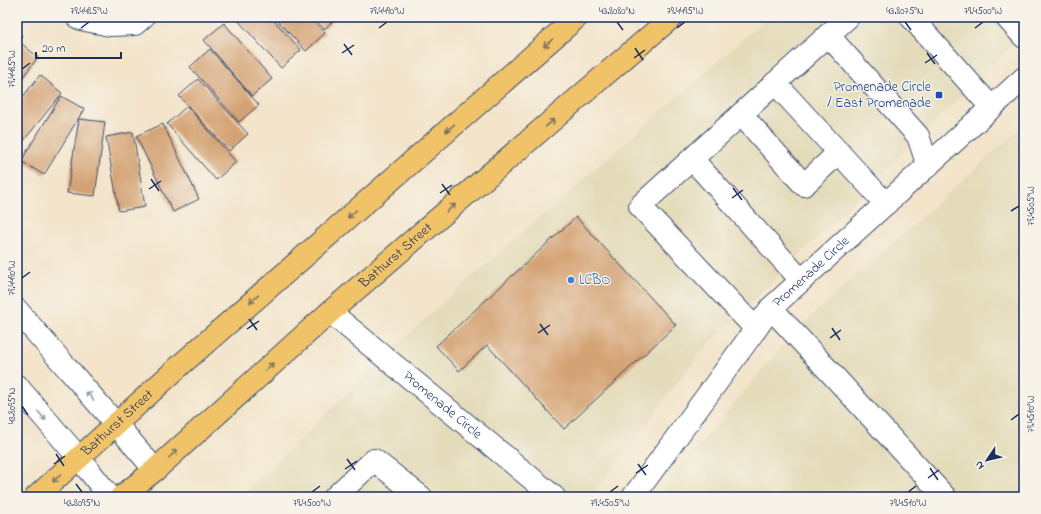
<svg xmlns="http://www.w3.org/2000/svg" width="1041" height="514" viewBox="0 0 1041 514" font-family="'Indie Flower',sans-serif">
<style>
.built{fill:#e4dbba}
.building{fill:#d4a374}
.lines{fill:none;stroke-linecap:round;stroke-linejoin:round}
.minor-casing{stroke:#3b4a6e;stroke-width:24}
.major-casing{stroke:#3b4a6e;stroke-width:24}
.minor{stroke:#fff;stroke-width:22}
.major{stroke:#f1c369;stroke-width:22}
.oneway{stroke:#7b7263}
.oneway2{stroke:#8d97ae}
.ticks{fill:none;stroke:#1b2f5e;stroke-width:1.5}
.transit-dot{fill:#1a4fb4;stroke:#f7f3e8;stroke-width:1.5}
.shop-dot{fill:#3f7fe0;stroke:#f7f3e8;stroke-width:1.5}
.labels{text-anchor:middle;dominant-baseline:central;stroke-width:3;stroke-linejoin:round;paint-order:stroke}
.transit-label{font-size:14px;fill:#164399;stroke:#f7f3e8;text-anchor:end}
.street-label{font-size:14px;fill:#1b2f5e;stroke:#f7f3e8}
.shop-label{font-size:14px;fill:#366cbe;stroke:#f7f3e8;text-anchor:start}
.neatline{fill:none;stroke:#1b2f5e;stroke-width:1.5}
.ticks-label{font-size:10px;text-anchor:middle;fill:#1b2f5e}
</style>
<rect width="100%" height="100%" fill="#f7f3e8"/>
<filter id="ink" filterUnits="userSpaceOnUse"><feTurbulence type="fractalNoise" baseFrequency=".025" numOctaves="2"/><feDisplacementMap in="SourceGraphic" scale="8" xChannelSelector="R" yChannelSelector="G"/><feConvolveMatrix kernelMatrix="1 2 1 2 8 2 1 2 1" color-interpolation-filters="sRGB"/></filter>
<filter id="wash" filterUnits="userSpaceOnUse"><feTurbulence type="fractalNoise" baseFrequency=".012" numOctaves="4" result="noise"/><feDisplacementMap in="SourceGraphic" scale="16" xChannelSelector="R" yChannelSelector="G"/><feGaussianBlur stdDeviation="0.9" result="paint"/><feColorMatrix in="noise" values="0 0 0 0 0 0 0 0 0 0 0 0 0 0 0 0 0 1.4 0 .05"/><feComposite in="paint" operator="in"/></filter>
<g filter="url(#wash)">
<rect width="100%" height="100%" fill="#f3e4ca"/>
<path class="built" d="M768,17h256v17l-325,320 -108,143h-351l190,-183z
M1024,125v372h-362l12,-22 121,-144z"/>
<g id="blocks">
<path class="building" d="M235,17h36l30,33 -20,18z
M274,17h36l15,16 -19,18z
M313,17h25l-14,12z
M224,23l48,56 -20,17 -48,-56z
M17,32l5,4 -4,5 20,16 -21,28z
M210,49l49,56 -20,17 -49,-55z
M40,75l22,18 -45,56v-45z
M198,79l50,55 -19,17 -50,-55z
M61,96l23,13 -40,66 -23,-14z
M187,106l49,56 -20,18 -49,-56z
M79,119l26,3 -10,74 -28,-3z
M163,124l36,75 -26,13 -37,-76z
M133,132l12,75 -26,4 -13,-74z
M576,217l100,108 -112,104 -77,-84 -28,26 -23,-25z"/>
</g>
</g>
<g filter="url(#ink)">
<use href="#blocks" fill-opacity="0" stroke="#3b4a6e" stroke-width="1"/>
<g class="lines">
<g class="minor-casing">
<g id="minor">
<path d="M77,17l4,2 29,6 25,-1 8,-7"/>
<path d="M911,17l80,90"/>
<path d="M1006,17l18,20"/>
<path d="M828,35l90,101 10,30"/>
<path d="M775,83l111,121"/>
<path d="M741,114l63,71 35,-33"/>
<path d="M692,159l109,121"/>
<path d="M771,308l174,189"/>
<path d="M17,310c46,54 93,106 138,160"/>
<path id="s1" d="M330,312l224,185"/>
<path d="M756,329l-116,-123 208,-189"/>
<path d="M17,386l62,72 31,39"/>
<path d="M335,497l39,-37 47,37"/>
<path id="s2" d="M633,497l138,-189 253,-230"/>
</g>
</g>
<g class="major-casing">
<g id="major">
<path id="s3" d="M36,497l149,-136 392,-344"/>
<path id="s4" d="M121,497l34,-27 175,-158 342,-295"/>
</g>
</g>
<use href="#minor" class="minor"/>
<use href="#major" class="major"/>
</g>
<defs><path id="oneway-shaft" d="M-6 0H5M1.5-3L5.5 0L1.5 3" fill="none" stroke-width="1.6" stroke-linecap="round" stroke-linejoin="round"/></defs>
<g class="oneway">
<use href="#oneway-shaft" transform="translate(548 43) rotate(139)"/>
<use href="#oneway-shaft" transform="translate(550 123) rotate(-41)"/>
<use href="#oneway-shaft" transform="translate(450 128) rotate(139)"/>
<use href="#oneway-shaft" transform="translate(451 208) rotate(-41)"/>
<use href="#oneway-shaft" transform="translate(352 214) rotate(139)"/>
<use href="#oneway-shaft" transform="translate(254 299) rotate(139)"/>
<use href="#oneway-shaft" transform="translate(269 367) rotate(-42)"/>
<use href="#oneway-shaft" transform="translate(173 454) rotate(-42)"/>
<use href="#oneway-shaft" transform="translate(57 478) rotate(138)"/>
</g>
<g class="oneway2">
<use href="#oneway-shaft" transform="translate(90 396) rotate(-132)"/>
<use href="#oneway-shaft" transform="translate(42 416) rotate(50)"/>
</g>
</g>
<path class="ticks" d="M617,22l6,8M905,22l6,8M81,28l8,-6M379,28l8,-6M677,28l8,-6M975,28l8,-6M344,44l8,11M635,48l8,12M342,53l12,-8M927,53l8,11M634,58l11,-8M925,63l12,-8M22,69l8,-6M151,179l8,12M442,184l8,11M733,188l9,12M149,189l12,-8M440,193l12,-8M732,198l11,-8M1011,211l8,-5M22,278l8,-6M249,319l8,11M540,324l8,11M832,328l8,12M247,329l12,-8M538,333l12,-8M830,338l11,-8M22,406l6,9M1011,420l8,-6M56,454l8,12M347,459l8,11M54,464l11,-8M638,464l8,11M930,468l8,12M345,469l12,-8M636,473l12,-8M928,478l11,-8M76,484l6,8M312,492l8,-6M610,492l8,-6M908,492l8,-6"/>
<rect class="transit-dot" x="935" y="91" width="8" height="8" rx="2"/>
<circle class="shop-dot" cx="571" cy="280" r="4"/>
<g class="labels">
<g class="transit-label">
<text x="931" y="87">Promenade Circle<tspan x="931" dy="16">/ East Promenade</tspan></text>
</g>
<g class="street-label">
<text stroke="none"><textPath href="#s4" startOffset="366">Bathurst Street</textPath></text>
<text stroke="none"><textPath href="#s2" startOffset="288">Promenade Circle</textPath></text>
<text stroke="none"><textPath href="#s1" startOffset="146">Promenade Circle</textPath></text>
<text stroke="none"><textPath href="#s3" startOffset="110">Bathurst Street</textPath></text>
</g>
<g class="shop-label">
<text x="579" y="280">LCBO</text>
</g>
</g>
<rect width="1041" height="514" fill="none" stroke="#f7f3e8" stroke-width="44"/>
<g transform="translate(987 460) rotate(235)" stroke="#f7f3e8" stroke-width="3" paint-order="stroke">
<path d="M0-3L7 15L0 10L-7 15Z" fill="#1b2f5e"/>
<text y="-6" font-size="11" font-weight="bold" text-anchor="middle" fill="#1b2f5e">N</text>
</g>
<path d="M36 52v6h85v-6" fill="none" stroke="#1b2f5e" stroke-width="2"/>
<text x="42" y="52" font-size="12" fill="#1b2f5e" stroke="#f7f3e8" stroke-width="3" paint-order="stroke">20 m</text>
<rect x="22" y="22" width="997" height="470" class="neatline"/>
<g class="ticks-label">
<text x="89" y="14">79.4485°W</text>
<text x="387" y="14">79.4490°W</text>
<text x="617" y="14">43.8080°N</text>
<text x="685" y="14">79.4495°W</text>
<text x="905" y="14">43.8075°N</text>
<text x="983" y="14">79.4500°W</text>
<text transform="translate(11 69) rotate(-90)" y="4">79.4485°W</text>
<text transform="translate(1030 206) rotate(-90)" y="4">79.4505°W</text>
<text transform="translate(11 278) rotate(-90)" y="4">79.4490°W</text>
<text transform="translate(11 406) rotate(-90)" y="4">43.8095°N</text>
<text transform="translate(1030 414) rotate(-90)" y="4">79.4510°W</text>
<text x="82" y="506">43.8095°N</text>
<text x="312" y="506">79.4500°W</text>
<text x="610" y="506">79.4505°W</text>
<text x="908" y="506">79.4510°W</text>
</g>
</svg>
